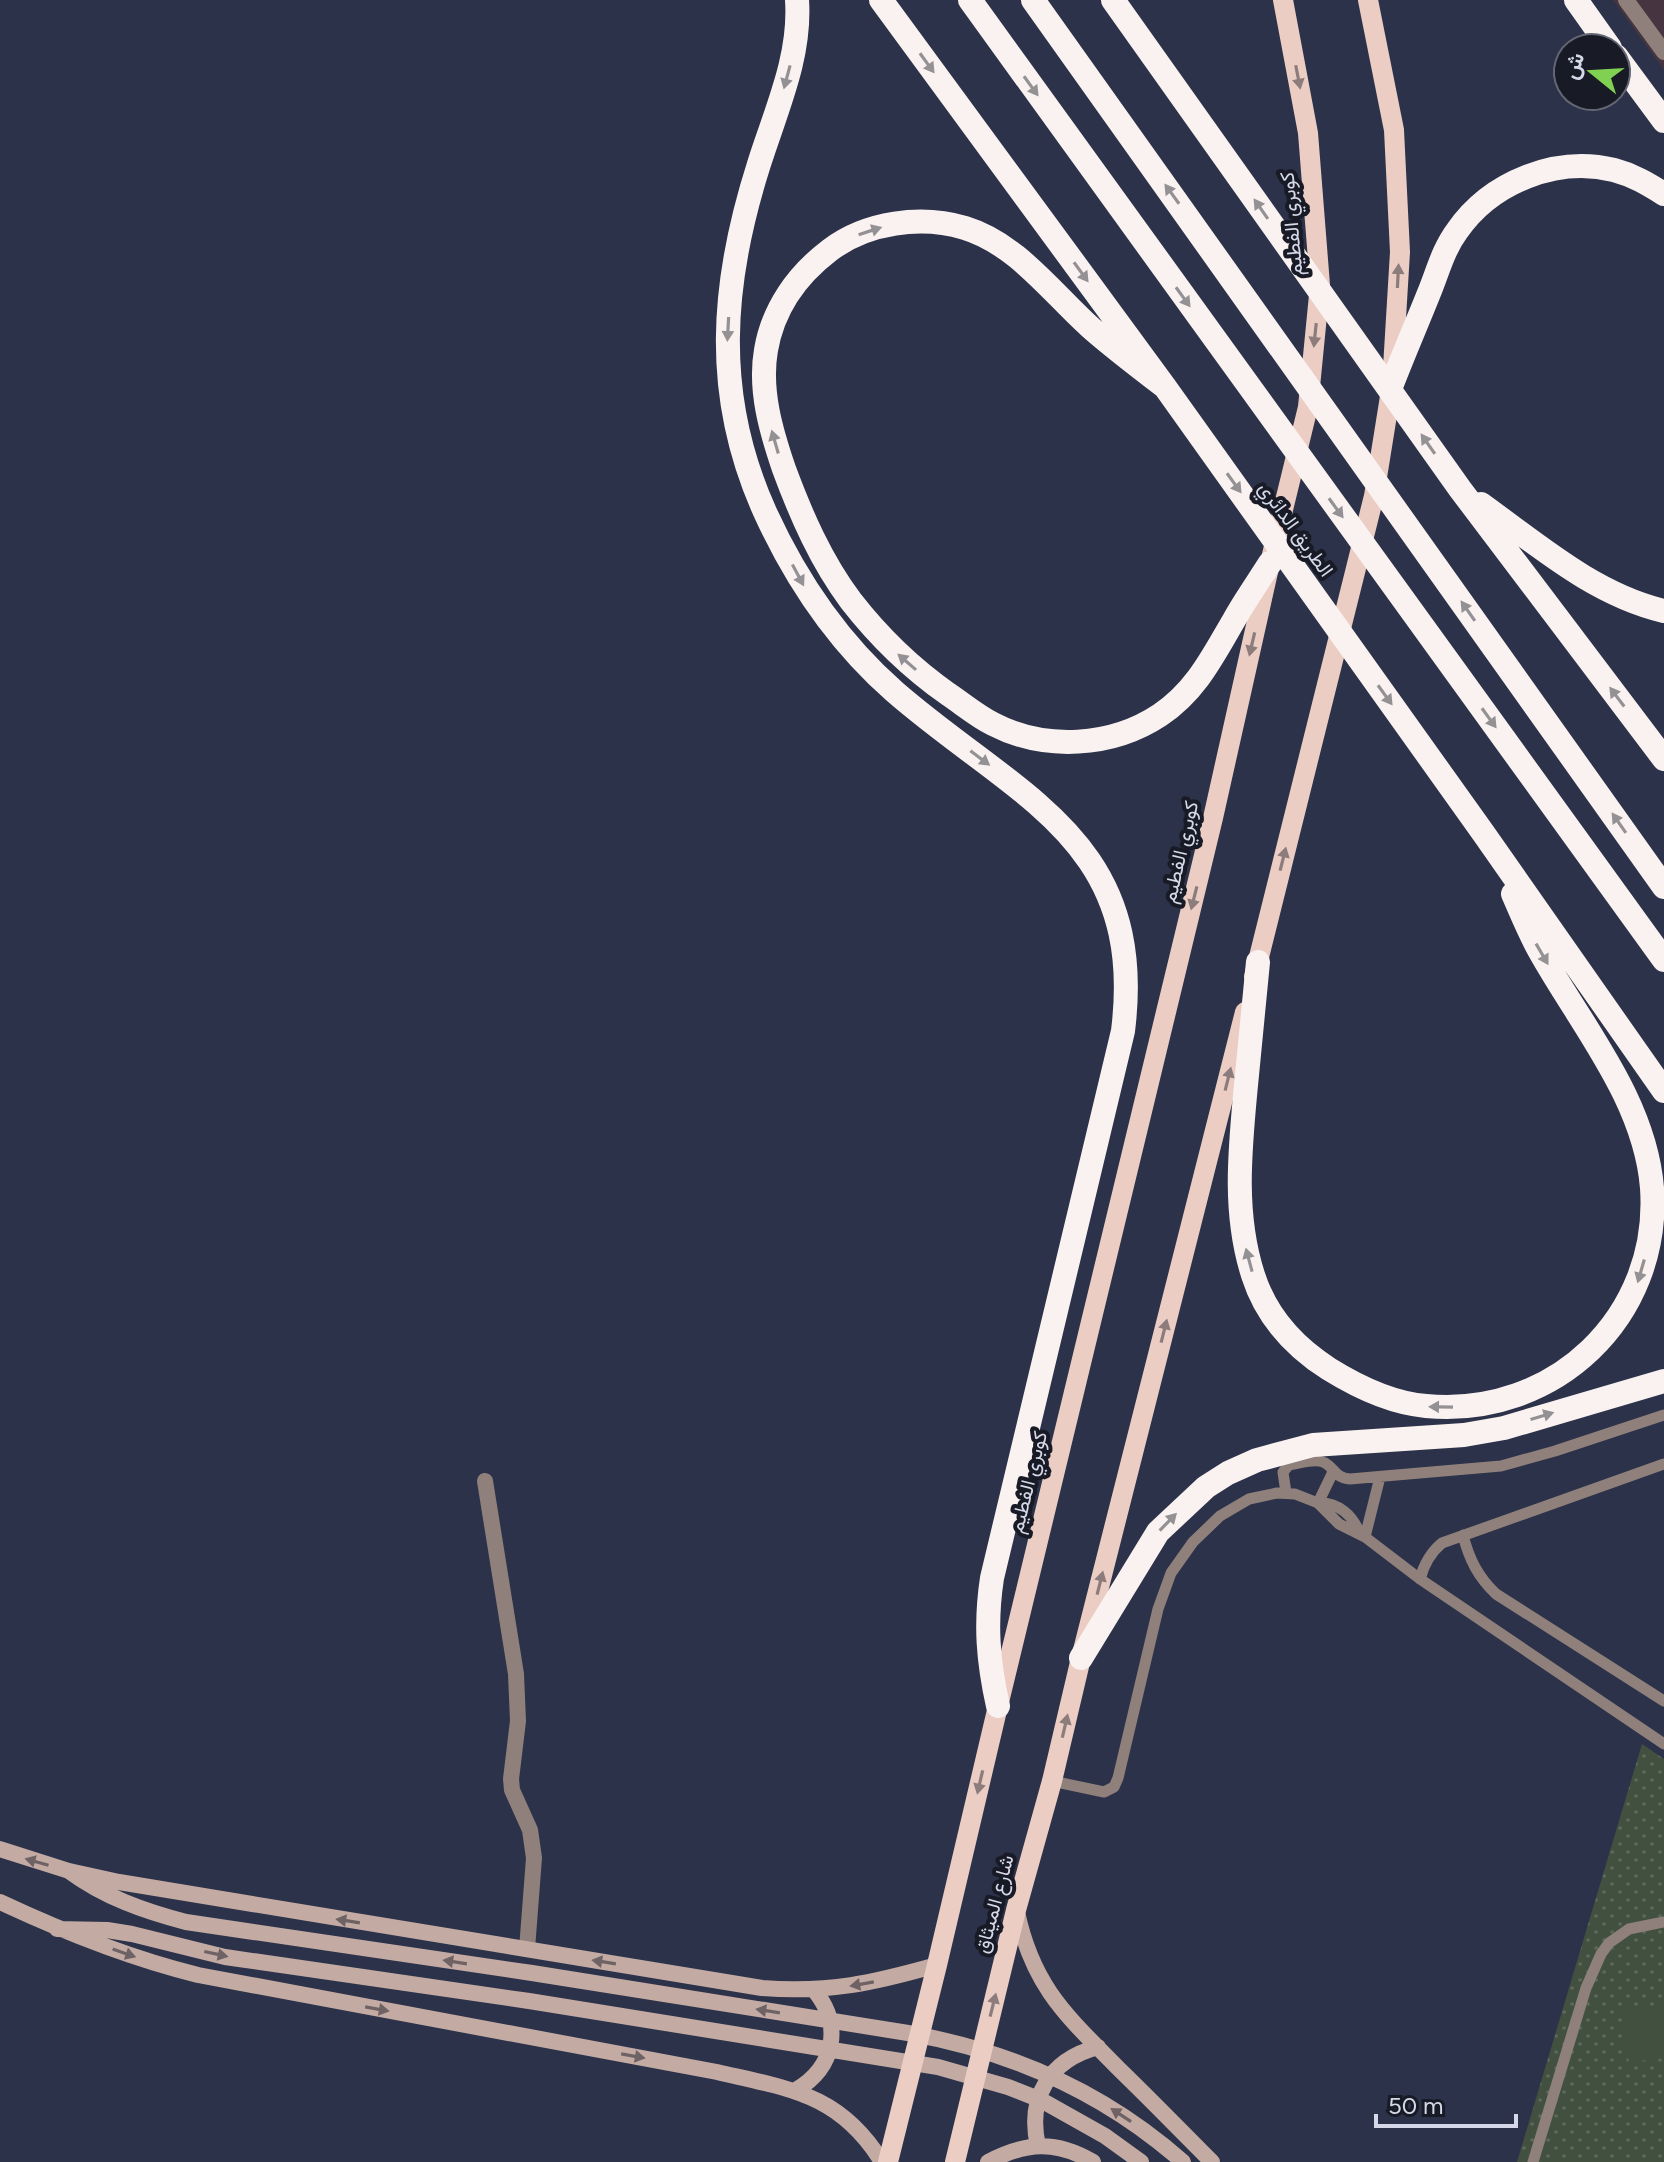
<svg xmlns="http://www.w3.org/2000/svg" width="1664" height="2162" viewBox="0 0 1664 2162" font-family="Figtree,Vazirmatn,sans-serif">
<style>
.education{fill:#463540}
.green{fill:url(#green-dots)}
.pitch{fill:#42503f}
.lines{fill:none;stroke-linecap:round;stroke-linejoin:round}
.lane{stroke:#8f807c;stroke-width:11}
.street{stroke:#8f807c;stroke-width:16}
.secondary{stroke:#c3aba4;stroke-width:16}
.primary{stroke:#ebcdc4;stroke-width:20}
.highway{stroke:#faf2f0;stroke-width:24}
.oneway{fill:#949195}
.oneway2{fill:#8c7c7c}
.oneway3{fill:#6e6264}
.labels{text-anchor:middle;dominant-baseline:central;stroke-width:8;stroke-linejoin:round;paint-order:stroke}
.street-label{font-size:20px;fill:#d4d8e8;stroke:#181a25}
</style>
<defs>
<pattern id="green-dots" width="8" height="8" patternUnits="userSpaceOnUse" patternTransform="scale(2)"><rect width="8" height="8" fill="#42503f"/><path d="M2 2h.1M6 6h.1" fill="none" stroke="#5c685b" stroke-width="1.8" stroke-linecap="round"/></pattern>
</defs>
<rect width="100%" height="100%" fill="#2c3249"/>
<path class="education" d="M1613,0h51v71v-1z"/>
<path class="green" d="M1642,1744l22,15v403h-147z"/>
<path class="pitch" d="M1664,2005v53l-35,4 -8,-53z"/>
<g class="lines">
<path class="lane" d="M1286,1493l-3,-21 6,-7c9,-1 25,-7 34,-3 12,5 11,16 27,17l151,-13 54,-15 109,-36
M1318,1503c20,-1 35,12 42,31
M1318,1503l15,-31
M1463,1535c6,24 15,42 33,59l168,107
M1365,1537l15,-60
M1420,1579c4,-15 10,-26 22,-36l222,-79
M1052,1781l52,11 10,-5 4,-9 40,-169 13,-36 22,-31 27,-26 29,-17 28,-6 18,1 23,9 21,21 26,13 55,42 244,165
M1533,2162l53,-174 15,-34 8,-11 20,-14 35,-7"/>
<path class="street" d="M1626,0l38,52
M485,1481l31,193 2,47 -7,58 1,11 18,40 4,28 -7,91"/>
<path class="secondary" d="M0,1849l69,22 50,11 643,106c68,5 111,-5 175,-23
M69,1871c35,26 75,40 117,51l346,51 376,60c102,18 197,60 275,129
M0,1902c64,30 129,56 198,73l519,97c73,17 123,22 165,90
M1017,1912c16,76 51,105 103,158 31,30 61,61 92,92
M57,1929l50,1 25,4 93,23 304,44 409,66 70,20 33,13 64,36 36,26
M796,2090c39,-23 47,-65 18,-100
M1038,2146c-11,-48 11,-86 60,-99
M988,2162c38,-20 68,-22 105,0"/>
<path class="primary" d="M1254,977l120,-481 18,-112 8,-132 -6,-122 -26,-130
M888,2162l49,-197 61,-259 215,-888 57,-255 38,-156 12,-122 -12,-152 -25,-133
M955,2162l61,-252 36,-129 29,-123 164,-646"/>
<path class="highway" d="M797,0c4,57 -21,110 -38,164 -38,119 -47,231 6,348 31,68 74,131 130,180 122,106 252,147 228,339l-131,547c-7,46 -4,83 6,128
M881,0l284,387 319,447 180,257
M970,0l694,960
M1033,0l631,887
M1113,0l347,489 204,270
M1576,0l34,48
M1616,56l48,65
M1392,384c12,-31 25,-61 37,-91 9,-22 14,-43 28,-62 34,-49 99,-75 157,-61 19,5 34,14 50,24
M1165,387c-25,-19 -50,-38 -74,-59 -39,-35 -74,-84 -126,-100 -44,-13 -98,-6 -135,22 -33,25 -57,59 -64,100 -7,40 5,81 18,119 17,46 37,92 67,132 28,36 60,67 97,93 15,10 29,22 45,30 52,27 119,23 167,-9 36,-24 53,-59 74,-95 11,-20 24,-38 36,-57
M1481,504c57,41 114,91 183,107
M1258,962c-4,41 -8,82 -12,123 -6,64 -13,128 7,190 13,41 40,71 76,94 29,18 62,34 97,37 128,12 235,-89 226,-218 -7,-89 -72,-164 -113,-238 -10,-18 -18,-38 -26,-56
M1081,1658l77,-126 48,-45 22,-14 29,-13 56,-15 151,-10 40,-7 160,-47"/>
</g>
<defs><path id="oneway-solid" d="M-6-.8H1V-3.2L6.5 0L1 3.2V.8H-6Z" transform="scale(2)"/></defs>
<g class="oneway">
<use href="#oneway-solid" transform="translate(927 63) rotate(54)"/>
<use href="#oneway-solid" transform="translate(787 77) rotate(105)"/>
<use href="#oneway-solid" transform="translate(1031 86) rotate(54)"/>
<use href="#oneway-solid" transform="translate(1172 194) rotate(-126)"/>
<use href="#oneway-solid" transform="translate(1261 209) rotate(-125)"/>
<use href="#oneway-solid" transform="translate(870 231) rotate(-18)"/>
<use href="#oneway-solid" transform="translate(1081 272) rotate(54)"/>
<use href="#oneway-solid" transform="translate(1183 297) rotate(54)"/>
<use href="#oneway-solid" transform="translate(728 329) rotate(93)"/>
<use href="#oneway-solid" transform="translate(775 442) rotate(-106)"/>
<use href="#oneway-solid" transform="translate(1428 444) rotate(-125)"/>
<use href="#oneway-solid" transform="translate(1234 483) rotate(54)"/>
<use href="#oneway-solid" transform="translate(1336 508) rotate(54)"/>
<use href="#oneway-solid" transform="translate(798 575) rotate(62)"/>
<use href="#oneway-solid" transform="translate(1468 611) rotate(-125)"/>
<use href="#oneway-solid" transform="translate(907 662) rotate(-139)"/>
<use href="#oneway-solid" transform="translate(1385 695) rotate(54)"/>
<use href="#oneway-solid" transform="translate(1617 697) rotate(-127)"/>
<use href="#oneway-solid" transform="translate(1489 718) rotate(54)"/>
<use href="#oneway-solid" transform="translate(980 758) rotate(37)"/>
<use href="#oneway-solid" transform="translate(1619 823) rotate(-125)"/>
<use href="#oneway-solid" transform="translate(1542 954) rotate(60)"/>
<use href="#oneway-solid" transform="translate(1249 1260) rotate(-105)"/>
<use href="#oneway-solid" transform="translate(1641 1271) rotate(106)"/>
<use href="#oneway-solid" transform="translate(1441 1407) rotate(-179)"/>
<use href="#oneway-solid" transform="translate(1542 1416) rotate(-17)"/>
<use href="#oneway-solid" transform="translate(1168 1522) rotate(-46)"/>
</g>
<g class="oneway2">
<use href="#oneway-solid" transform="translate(1298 77) rotate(79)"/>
<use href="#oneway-solid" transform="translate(1398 276) rotate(-87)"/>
<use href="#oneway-solid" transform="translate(1315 335) rotate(96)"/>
<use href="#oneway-solid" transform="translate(1252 644) rotate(103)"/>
<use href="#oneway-solid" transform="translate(1283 859) rotate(-76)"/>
<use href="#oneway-solid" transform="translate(1194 898) rotate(104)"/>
<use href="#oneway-solid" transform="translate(1228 1079) rotate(-76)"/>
<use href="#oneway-solid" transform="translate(1164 1331) rotate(-76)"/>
<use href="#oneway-solid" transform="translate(1100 1583) rotate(-76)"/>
<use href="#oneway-solid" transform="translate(1065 1726) rotate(-77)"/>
<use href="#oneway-solid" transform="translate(980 1782) rotate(103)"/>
<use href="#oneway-solid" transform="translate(993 2005) rotate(-76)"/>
</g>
<g class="oneway3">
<use href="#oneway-solid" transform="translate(37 1862) rotate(-164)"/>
<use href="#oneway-solid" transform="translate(348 1921) rotate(-171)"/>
<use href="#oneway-solid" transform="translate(124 1953) rotate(19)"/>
<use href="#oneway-solid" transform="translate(216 1954) rotate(12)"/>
<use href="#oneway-solid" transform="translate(455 1962) rotate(-171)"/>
<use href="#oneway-solid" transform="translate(604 1962) rotate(-171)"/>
<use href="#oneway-solid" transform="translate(862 1984) rotate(170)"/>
<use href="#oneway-solid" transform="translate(377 2009) rotate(10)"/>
<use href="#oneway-solid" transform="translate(768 2011) rotate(-171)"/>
<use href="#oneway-solid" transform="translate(633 2056) rotate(10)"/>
<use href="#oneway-solid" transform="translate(1121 2115) rotate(-147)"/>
</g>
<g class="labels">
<g class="street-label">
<text transform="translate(1291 224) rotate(-95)">كوبري الفطيم</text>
<text transform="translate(1296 529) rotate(54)">الطريق الدائري</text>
<text transform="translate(1180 852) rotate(-77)">كوبري الفطيم</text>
<text transform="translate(1028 1482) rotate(-76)">كوبري الفطيم</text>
<text transform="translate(994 1904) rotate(-75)">شارع الميثاق</text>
</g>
</g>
<g transform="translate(1592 72) rotate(288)"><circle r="38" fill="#181a25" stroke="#636673" stroke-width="2"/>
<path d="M0-6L14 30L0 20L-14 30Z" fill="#80d051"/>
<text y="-12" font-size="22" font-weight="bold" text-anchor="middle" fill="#d4d8e8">ش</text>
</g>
<path d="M1376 2114v12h140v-12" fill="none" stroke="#d4d8e8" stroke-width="4"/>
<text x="1388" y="2114" font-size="24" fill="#d4d8e8" stroke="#181a25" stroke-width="6" paint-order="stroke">50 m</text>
</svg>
